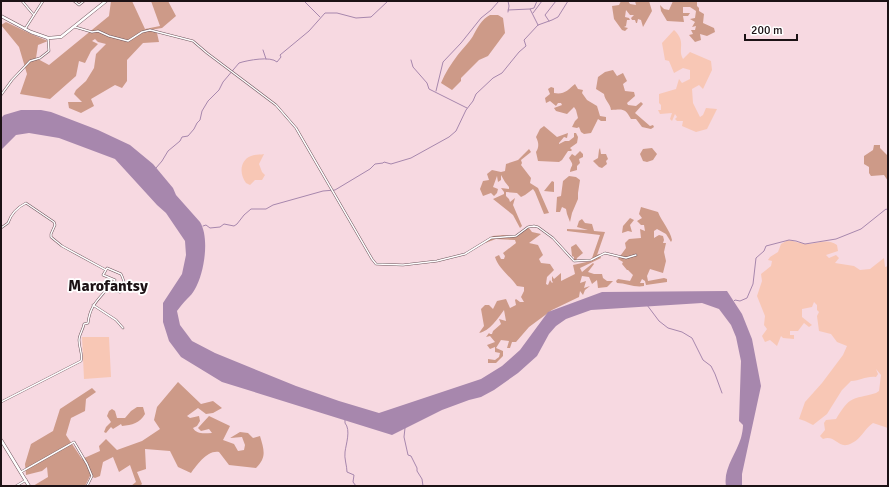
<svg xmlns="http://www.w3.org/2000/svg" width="889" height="487" viewBox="0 0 889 487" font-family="Signika,sans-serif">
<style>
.green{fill:#f8c7b5}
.forest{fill:#cd9a88}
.water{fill:#a787ad}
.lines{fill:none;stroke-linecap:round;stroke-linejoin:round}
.stream{stroke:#a787ad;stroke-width:1}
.minor-casing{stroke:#6d545b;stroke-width:2.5}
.secondary-casing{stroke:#6d545b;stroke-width:3.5}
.minor{stroke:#fff;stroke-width:1.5}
.secondary{stroke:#fff;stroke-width:2.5}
.labels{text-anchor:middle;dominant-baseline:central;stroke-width:3.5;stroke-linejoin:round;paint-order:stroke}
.neighbourhood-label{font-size:16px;font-weight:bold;fill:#1c1215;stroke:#fff}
</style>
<rect width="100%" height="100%" fill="#f7d9e1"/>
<path class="green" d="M674,30c13,12 3,19 9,29l7,-7 21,9 1,9 -9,19 -4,-4 -7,4 1,14 7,14 3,-2 3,-7 11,1 -10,20 -11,3 -14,-6 1,-5h-6l-2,-2 2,-2 -2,-3 -3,7 -2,-2 2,-6 -12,1 -2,-4h3v-5l-2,-2v-9l17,-5 3,-10 3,4 8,-4v-9l-7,-2 -9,5 -5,-12 -4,-1 -3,-17z
M264,154l-5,10 3,8 3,3 -3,5h-7l-5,5 -4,-2c-7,-9 -6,-23 5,-27 4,-2 9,-1 13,-2z
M788,240c6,1 14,4 19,4 12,0 19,-6 30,1l1,6 -12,4 3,3 7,-3 3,3 -4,5 19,3 6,4 10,-1 14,-11 1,9 3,-1v162l-15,-5c-8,5 -12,16 -21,20 -14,8 -16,-9 -29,-4l-3,-3 5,-6 -1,-7 2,-3 10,-1c15,-24 15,-19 40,-26l3,-2 2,-16 -5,-6 2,5 -2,3c-11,-1 -15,4 -25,4l-9,9 -15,24 -14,11 -8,-4 -6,-2 6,-17 17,-19 21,-28 4,-9 -10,-4 -6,-8 -12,-3 -2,-15 2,-4 -2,-2v-5l-3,-3 -2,5 -10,2v8l10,8 -3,2 -5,-4 -6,8h-8v4h4v4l-11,-1 -2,-2 -4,10 -7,-6 -5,2 -3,-6 5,-7 -3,-4 1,-9 -8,-20 5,-15 -1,-7 10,-8 1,-5 -4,-1 2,-3 8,-5 3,-8z
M82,337h27l2,40 -27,2z"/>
<path class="forest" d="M111,1h21l13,28 15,-3 -9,-25h17l8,15 -14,12 -12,2 7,3 2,9 -16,1 -16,17v21l-5,7 -7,-3 -24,14 3,7 -13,7 -12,-5 -1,-6h14l-8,-8 2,-4 10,-9 8,-13 2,-14 10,-10 -8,-2 -3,-3 -3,2 6,3 -7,7 -6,12 -6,-2 -3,15 -26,23 -30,-5 7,-20 -8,-27 -18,-22 5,-3 25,12 17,7 -10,4 -2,13 13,7 60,-49z
M621,1h7l2,3 6,1 -1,-4h14l3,10 -9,16 -2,-7 -3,-1 -1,4h-1l-1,-3h-3l-1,-2 3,-3h-4l-4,-5 -1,7 4,1 1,2h-3l-1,6 -2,1 4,1 -3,3 -3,-1 -8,-11 -2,-13 7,-1z
M673,1c8,1 16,0 24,0v5l2,2v3l5,3 -1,9 11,5 1,4 -8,4 -7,-2 1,6 -6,2 -6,-7 4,-1 -2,-4h4l1,-4 -4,1 3,-5 -5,-3 5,-1 1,-7 -6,-4h-7v6h7l-2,3h-5l1,6 -17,-1 -6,-10 -1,-6 4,4 5,1z
M490,15h8l5,3 2,15 -17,23 -9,4 -18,18v3l-9,9 -11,-7c4,-10 10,-19 16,-27 5,-7 12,-13 16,-20 4,-8 9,-17 17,-21z
M613,70l4,6 6,-3 4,8 -4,3 2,7 9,1 1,4 -8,7 1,2 8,1 5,-4 2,2 -8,9 15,13 3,-1 1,2 -3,2 -9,-2 -6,-8h-5c-6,-11 -8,-10 -20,-9 -1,-7 -6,-9 -7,-16l-8,-5 2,-12 7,-5z
M575,84l3,5 5,1 -1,3 5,7 10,6 3,10 6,1v4h-5l-3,-2 -7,14 -7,1 -3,-2 -2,-5 -2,1 -5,-1 3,-6 3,-3 -2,-8 -2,-3 -7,7 -11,-3 -2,-3 8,-3 -1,-2h-3l-2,3 -6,-5 -4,2 -1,-5 5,-4 -2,-5 3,-2 3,1v5c10,2 14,-3 21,-9z
M544,126l13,11 11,-4 -1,5 -3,-1 -5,6v1l6,-3h4l5,-4v-4h2l2,4 -1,6 -7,5 2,2 -1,1h-3l-6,9 -3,2 -21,-1 -2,-9c3,-5 3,-9 0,-15l4,-8z
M874,145h6v3l8,8v25l-4,-6 -13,1 -2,-3v-6l-5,-3v-8l9,-6z
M600,148l1,6h5l2,5 -2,2 1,3 -5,4 -3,-1 -6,-6 5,-3 1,-8z
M652,148l5,6 -4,6 -6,2 -4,-1 -3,-7 3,-5z
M529,149l2,3 -10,8 1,3 -1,2 10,13 -1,5 8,5 11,25 -5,1 -9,-22 -2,-3 -8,6 -4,2 -4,-4 -11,-1v4l3,3 1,3 5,-4 -2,7 9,21 -2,2 -7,-13 -20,-16 11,-5v-2l-3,-4 8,1v-2l-4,-5 -4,-7v5l-3,2 -1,-6 -4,11 5,2 -1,4 -3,3 -3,-3 -8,3 -3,-7 3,-8 6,-1 -2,-6 5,-4 9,2 4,-1 1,-7 12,-4z
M580,151l3,3v3l-4,2 1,4 -3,3v4l-7,2c1,-8 5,-5 -1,-14l3,-4 3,2z
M569,176l7,1 4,3 -2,13v6l-6,14 -2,9 -3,-8 -1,-5 -4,-2 -2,5h-4l1,-15 4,-1 2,-15z
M552,181l2,1v10l-10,-1z
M641,207l17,5c4,10 12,18 14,28l-1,2 -5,-8 -9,-5 -3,2v7l5,-3 4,1 1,4 -1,3h3l-2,9 2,9 -3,12 -13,-4 -3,7 1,5 16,-3 3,1v3l-21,3 -1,-4 -3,-2 -2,4h4v3c-9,2 -18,-3 -27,-3l-1,-2 2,-2 12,2 3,-6 -5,-5h-1l-5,-6 1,-2 -5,-3 8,-11 -1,-5 4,-4 12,-1 -1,-9 5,2 -1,-6h-3l-4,-4 5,-3 -3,-4z
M630,218l4,2 -4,5 2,7 -4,-1 -6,2 1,-7z
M582,219l3,4 7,1 2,7 11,1 -8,23 2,-1 2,4 -21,10 2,4 11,-9 1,1 -6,8 6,2h8l1,4 4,3h6l-6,6 -9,1 -1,-8 -5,4 -3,-7 -7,-1 -2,7 6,-2 -2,7 6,-2 -5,4 -2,5 -3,-4 -1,6 -27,13 -23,17 -13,15h-4l-2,6h-3l2,-7 -8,-1 -5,8 7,3v5l-7,7h-8v-4l7,1 4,-3 1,-4 -5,-1v-5l-5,2 -3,-4 8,-3 -5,-6 -4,1 3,-4 1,1h2l1,-3 8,-7 -2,-5 7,2 -2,-11c-6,8 -14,21 -25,23l5,-7 -3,-17 4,-4h4l4,4 4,-8 9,-2 4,9 6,-3 -1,-5 1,-1 4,3h4l-3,-5 3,-6v-4l-7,-1c-7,-10 -19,-18 -22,-29l4,-2 2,4h3l1,-3 -2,-3 13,-10 -1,-3 -19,-1 -11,4 8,-7 10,-1 13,2 10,-8 3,-1 3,4 9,2 -12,9 9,2 5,10 -4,4 2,4 9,1 4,6 -7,7 -1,7 2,1 2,-5 2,3 1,-1 -1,-1v-5l2,3 7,-6v8l14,-7 -2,-9 18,-4 9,-26 -33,-4v-2l21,1 -11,-3 2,-6z
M576,244l7,9 -6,5 -1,3 -2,-1v-3l-2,-1 -1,-9z
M178,382l23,22 12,-3 9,7 -9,5 -7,1 -8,-6 -11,8 3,2 9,-2 1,5 -3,5 -4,2c4,7 12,5 19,5l-3,-4 -8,2 -3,-3 11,-12 21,10 -7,14 11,4 4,7 6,-1 1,-5 -3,-8 -12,1 10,-6 8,1 5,5 7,-2c4,14 7,21 -4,32l-27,-3 -10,-13c-12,-2 -22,13 -28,21l-13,-6 -8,-16 -25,-2 1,20 -9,3 5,12 -2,2h-9l5,-4 -6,-17 -11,7 -6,-15 -10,5 -3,14 -5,2 -5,-2 -5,10h-52l15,-9 -1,-10 -5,4 -16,4 -1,-11 6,-20 22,-13 7,-22 32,-21 4,4 -10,7 -1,12 -14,7 -5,17 16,24 18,-8 -1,-5 7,-7 11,11 25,-9 18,-12 -6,-9 3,-13z
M137,407h6l2,7c-5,9 -13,11 -23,12l-1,-2 -8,5 -2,-2 -5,6 -2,-1 2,-5 5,-5 -4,-6 2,-5 3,-2 3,2 2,7h8l6,-7z"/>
<path class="water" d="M21,110h20l10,2 47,18 32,15 23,19 20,24 3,7 24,27c10,16 4,52 -5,67 -2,4 -5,7 -8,10 -4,4 -7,8 -10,12l3,14 12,16 23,12 81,33 43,15 40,12 102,-34 21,-13 18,-16 28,-38 54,-20 125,-1 15,23 10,25 9,47 -19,88v12h-16c-3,-17 10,-32 15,-48 1,-4 2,-9 2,-13l-4,-4 2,-60 -5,-24 -5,-12 -12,-16 -17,-6 -111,7 -25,9 -10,7 -7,8 -12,22 -19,17 -24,17 -13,7 -12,3 -27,10 -50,25 -170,-53 -41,-25 -12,-16 -6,-19v-19l19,-29 4,-19 -1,-14 -19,-28 -9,-8 -42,-46 -56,-21 -30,-5 -13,2 -15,15v-32l3,-3z"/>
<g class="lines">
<path class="stream" d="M304,1l16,16
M537,1l-3,7 -4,1 8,16
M508,10l22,-1
M508,12l1,-6 -1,-5
M533,13l9,-12
M549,21l-4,-6 11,-14
M263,50l3,9
M411,60l2,7 14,16 2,6 38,19
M436,91l7,-29 18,-19 20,-25 10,-8 8,-9
M156,168l6,-7 6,-10 12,-10 2,-4 6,-1 6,-7 3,-6 3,-3 2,-9 6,-10 11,-11 4,-8 16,-19c9,-3 32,-7 38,-1l4,-5 -1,-2 29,-24 16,-18h12l19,5 15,-1 17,-16
M203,226l3,-1 4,3 10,-1 4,-3 10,2 3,-2 7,-9 7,-6h15l7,-4 50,-14 12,-1 35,-21 5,-5 8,-1 1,-1 7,2 20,-6 38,-21 7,-6 10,-21 7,-9 3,-7 17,-16 9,-5 17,-21 7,-6 -2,-6 1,-1 13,-14 14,-5 6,-3 10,-16
M734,301l1,-1 5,1 7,-3 6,-14 3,-26 8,-7 2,-5 23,-6 7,1 9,3 31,-5 25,-10 25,-20 2,1
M647,305l12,16 9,7 14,4 10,6 11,22 8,6 4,8 7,19
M345,420v3c6,7 1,21 0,29 -1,6 2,14 2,20l7,3 -1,7 3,4
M405,428l-1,9 4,18 3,1 6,12v3l5,8 1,7"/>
<g class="minor-casing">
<path id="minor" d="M22,1l11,13
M74,1l5,4 5,-4
M75,27l17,5 6,-1 11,5 19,5 14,-9 8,-2 43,11 14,12 69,52 20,23 76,131 4,5 27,1 34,-4 28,-7 26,-16 25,-2 12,-9 6,-1 4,1 15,11 21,23 17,-1 14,-7 21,5 10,-3
M25,29l18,-28
M1,95l11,-15 18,-19 10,-3 9,-7 -1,-13
M1,228l7,-5c3,-9 10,-16 18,-20l28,19 1,3 -4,9v3l11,9 44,24 -3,5 12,5 -8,9
M93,305l23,15 7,8
M1,402l80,-41c2,-7 -2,-13 -2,-21 0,-5 4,-10 5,-16l4,-1c2,-17 9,-22 19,-34l13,3c7,-4 4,-12 1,-18l-14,-6 -1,2
M21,472l53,-30 13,22 5,12 -5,10
M16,486l10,-6"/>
</g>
<g class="secondary-casing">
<path id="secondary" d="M1,16l30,16 17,6 13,-1 45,-36
M1,440l28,46"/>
</g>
<use href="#minor" class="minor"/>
<use href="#secondary" class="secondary"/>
</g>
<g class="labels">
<g class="neighbourhood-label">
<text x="108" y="286">Marofantsy</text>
</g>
</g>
<rect width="889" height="487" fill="none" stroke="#1c1215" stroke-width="4"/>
<path d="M745 34v6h52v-6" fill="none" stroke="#1c1215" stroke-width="2"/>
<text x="751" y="34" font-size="12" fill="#1c1215" stroke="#ffffff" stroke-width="3" paint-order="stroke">200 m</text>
</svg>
